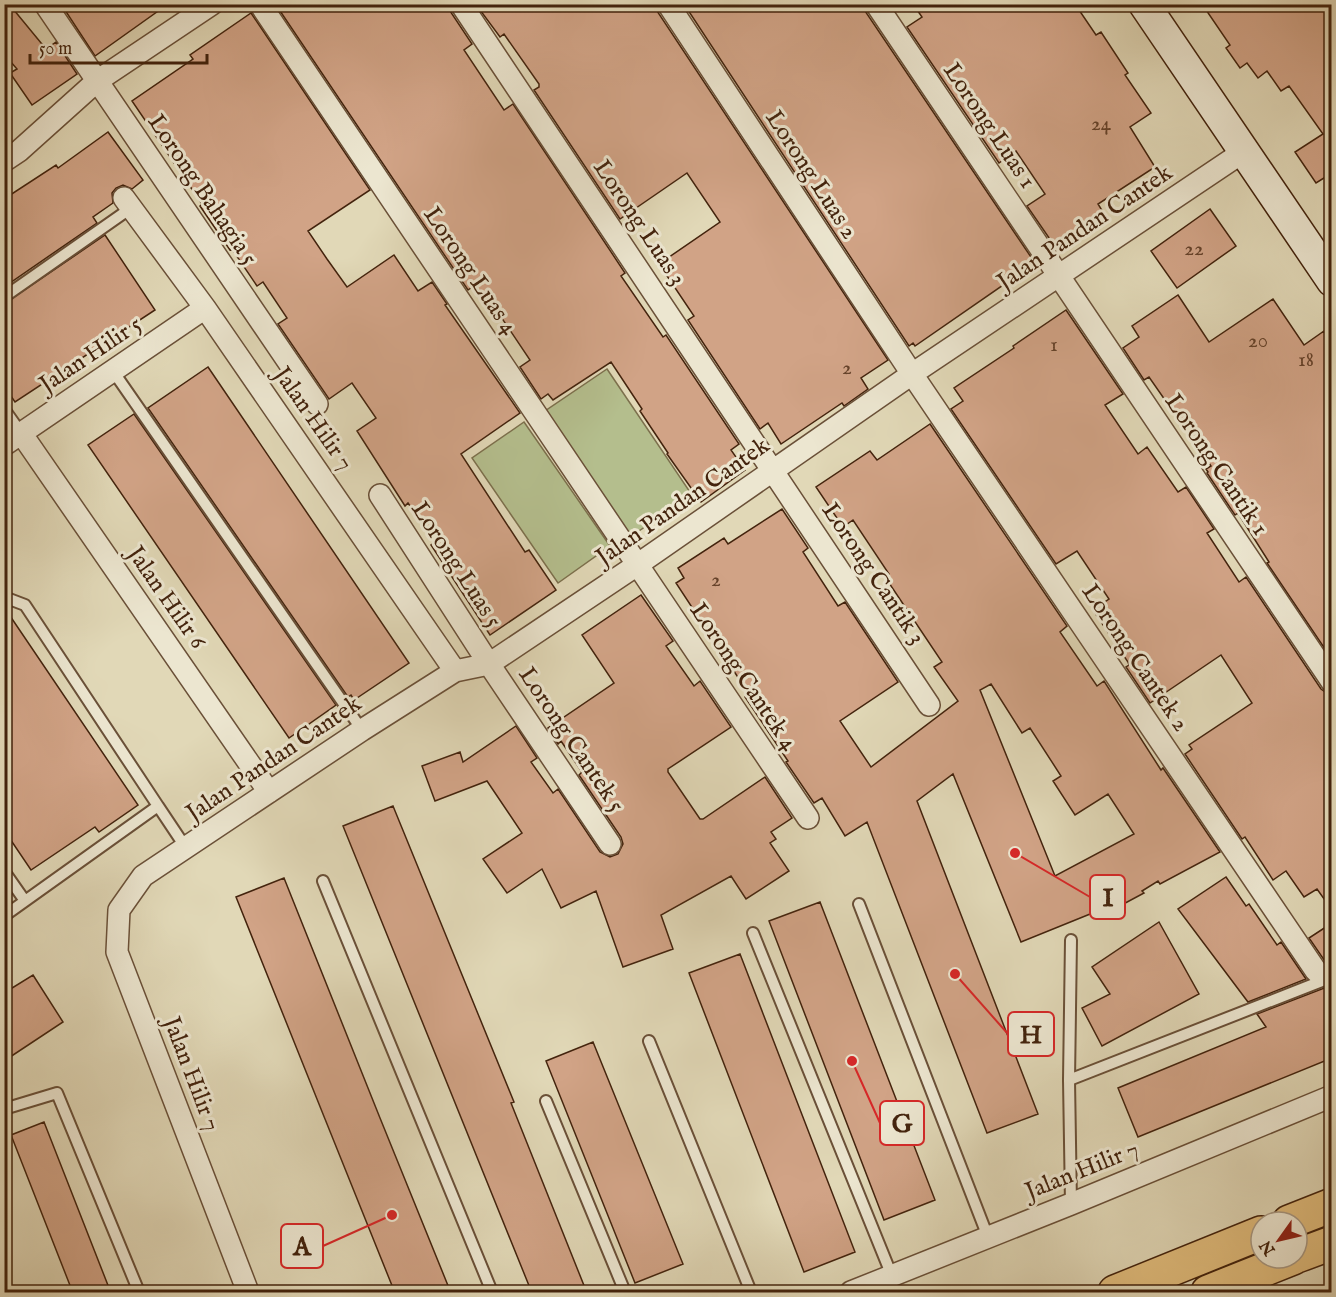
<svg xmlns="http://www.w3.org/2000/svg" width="1336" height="1297" viewBox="0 0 1336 1297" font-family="'IM FELL English',serif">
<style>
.green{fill:#b4be8d;stroke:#7c704d;stroke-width:1.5}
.building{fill:#d1a386;stroke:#43230d;stroke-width:1.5;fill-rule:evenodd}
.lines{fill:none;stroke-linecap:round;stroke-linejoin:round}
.lane-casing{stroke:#6a5038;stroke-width:14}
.street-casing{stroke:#6a5038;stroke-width:24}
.secondary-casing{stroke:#43230d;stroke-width:33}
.highway-casing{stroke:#43230d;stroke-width:36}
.lane{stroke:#ece6d0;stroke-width:10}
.street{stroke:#ece6d0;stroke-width:21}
.secondary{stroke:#ece6d0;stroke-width:30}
.highway{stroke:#e0bc7c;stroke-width:33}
.labels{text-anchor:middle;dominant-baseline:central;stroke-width:6;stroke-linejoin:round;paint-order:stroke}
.number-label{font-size:21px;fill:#66432b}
.street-label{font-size:24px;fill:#43230d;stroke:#ece6d0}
.leader{fill:none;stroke:#d62828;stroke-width:2}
.callout-dot{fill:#d62828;stroke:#ece6d0;stroke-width:2}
.callout{fill:#ece6d0;stroke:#d62828;stroke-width:2}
.callout-label{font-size:26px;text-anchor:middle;font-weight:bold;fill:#43230d}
</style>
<rect width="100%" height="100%" fill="#e1d8b7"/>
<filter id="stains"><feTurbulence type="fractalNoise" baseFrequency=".00333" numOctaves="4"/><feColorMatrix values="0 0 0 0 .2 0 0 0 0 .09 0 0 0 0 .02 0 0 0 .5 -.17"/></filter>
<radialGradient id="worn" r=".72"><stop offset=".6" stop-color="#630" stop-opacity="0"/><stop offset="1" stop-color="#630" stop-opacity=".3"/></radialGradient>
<path class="green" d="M607,369l85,126 -62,42 -85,-126z
M524,422l86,124 -52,37 -86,-125z"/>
<path class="building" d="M4,4h5l37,45 10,-7 21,32 -45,31 -22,-32 7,-4 -13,-15z
M61,4h107l-73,52z
M278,4h170l2,7 22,33 -8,6 40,60 9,-6 112,169 -4,3 42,61 3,-2 73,109 -8,6 14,20 -44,32 -34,-48 1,-1 -28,-42 2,-2 -31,-47 -58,38 -5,-6 -7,5 -21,-32 10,-7 -41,-61 -3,2 -11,-16 -7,5 -192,-285z
M488,4h167l2,7 231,349 -27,18 7,11 -24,17 -2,-3 -61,41 -13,-21 -8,6 -72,-109 6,-4 -35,-52 61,-42 -33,-49 -67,46 -86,-129 5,-3v-3l-35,-50 -4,3 -20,-27z
M684,4h179l2,7 170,252 -120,83 -2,-3 -4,3z
M913,4h162l21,31 5,-3 27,41 -3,2 26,38 -21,14 25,40 -57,37 8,13 -50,31 -29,-42 18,-12 -29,-43 -17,12 -92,-136 15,-10z
M1202,4h130v169l-16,10 -21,-31 28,-18 -34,-48 -8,5 -14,-20 -9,7 -11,-15 -7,5 -14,-20 4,-3z
M251,13l119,177 -62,41 19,28 20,28 47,-32 24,36 14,-9 15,22 -2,1 75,108 -59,41 64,98 4,-2 27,40 -66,45 -59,-90 4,-3 -27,-39 -3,3 -48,-75 19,-13 -24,-35 -23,16 -51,-75 9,-6 -24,-36 -6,4 -25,-37 -2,1 -30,-44 2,-2 -70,-103 61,-42 -3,-4z
M108,132l35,48 -11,9 -9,-4 -7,3 -4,5 1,10 -20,14 4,6 -93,64v-88l52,-34 2,3z
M1210,209l26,37 -59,42 -26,-37z
M105,235l50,75 -140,92 -11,-16v-82z
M1178,295l31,47 64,-43 31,46 20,-14 8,12v302l-7,4 -58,-86 2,-1 -31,-49 -3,2 -28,-42 1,-1 -2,-3 5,-3 -62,-89 -5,3 -21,-32 16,-11 -7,-11z
M1066,310l57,84 -18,11 33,49 9,-7 31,45 8,-5 28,42 -7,4 32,49 7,-5 75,112 11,8v213l-15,-21 -13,8 -18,-26 -13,9 -28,-43 -3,2 -57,-85 7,-5 -3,-4 63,-42 -31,-48 -71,48 -24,-36 3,-2 -1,-3 -35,-52 16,-11 -32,-48 -21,13 -105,-155 12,-8 -9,-13 60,-40 -1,-2z
M208,367l201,296 -55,37 -3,-5 -3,2 -200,-289z
M134,414l202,291 -47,33 -201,-293z
M930,424l137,202 -7,6 37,54 7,-5 57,89 2,-2 57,84 -60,32 -2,-3 -16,10 2,2 -41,22 -3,-5 -79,32 -68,-168 -36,27 121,313 -51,19 -120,-311 -22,14 -23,-38 -8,5 -28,-41 2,-1 -43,-64 4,-3 -73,-111 8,-5 -6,-10 46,-30 4,6 54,-35 26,39 -5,4 35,54 7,-4 53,80 -58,39 31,46 87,-66 -24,-34 8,-5 -57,-85 4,-3 -36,-54 -10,7 -27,-40 54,-36 7,9zM991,684l31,49 8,-5 31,48 -8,5 22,34 33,-21 26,40 -79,42 -75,-186z
M641,595l32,46 -7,5 28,40 6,-5 31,46 -63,42v3l32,47h3l62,-42 27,41 -21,14 5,7 -6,4 19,28 -43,28 -15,-23 -70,39 12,34 -50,18 -27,-76 -35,17 -19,-39 -35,24 -24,-34 39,-26 -35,-52 -52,20 -13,-35 38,-14 3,10 53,-36 21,32 -6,4 22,31 5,-4 42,63 10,5 8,-3 5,-10 -2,-7 -42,-62 3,-3 -21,-31 -3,3 -10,-16 66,-45 -32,-48z
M4,607l134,198 -39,27 -4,-5 -64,43 -27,-40z
M393,806l121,296 -3,1 76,190h-55l-189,-467z
M1226,877l20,29 3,-2 28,41 4,-3 25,37 -58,23 -70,-93z
M284,878l96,240 71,175h-56l-70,-174 -89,-222z
M820,902l115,298 -51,20 -115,-299z
M1159,922l40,72 -97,52 -20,-38 28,-14 -18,-27z
M1332,923v47h-3l-2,-6 -18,-26z
M740,954l115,298 -51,20 -115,-299z
M33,975l30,47 -59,39v-68z
M1332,985v73l-194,79 -20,-49 148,-61 -9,-13z
M593,1042l90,222 -48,19 -89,-222z
M44,1122l67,171h-38l-62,-158z"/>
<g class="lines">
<g class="lane-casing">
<path id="lane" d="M4,297l127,-89
M113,371l249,359
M4,409l17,24
M4,597l21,8 133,201 -154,110
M158,806l28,42
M4,871l21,30
M323,881l169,411
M859,904l129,333
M753,933l139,343
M649,1041l102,251
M1069,1080l263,-103
M546,1101l79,191
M4,1109l53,-16 82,199
M1071,1204l-2,-124 2,-140"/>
</g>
<g class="street-casing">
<path id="street" d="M45,4l272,400
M260,4l548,814
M461,4l468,701
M668,4l244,370 404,597
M876,4l456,678
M4,161l15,-10 78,-70 115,-77
M124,198l81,110 250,363
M21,433l248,359
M4,445l201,-137
M380,495l109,169 121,180
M248,1292l-131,-340 2,-42 24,-34 219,-146 93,-59 34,-7 148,-99 275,-191 331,-222
M851,1292l220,-88 261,-108"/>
</g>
<g class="secondary-casing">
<path id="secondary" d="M1144,4l188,277"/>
</g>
<g class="highway-casing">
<path id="highway" d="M1289,1222l43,-17
M1297,1256l35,-13
M1115,1292l146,-59
M1208,1292l85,-34"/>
</g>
<use href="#lane" class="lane"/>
<use href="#street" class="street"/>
<use href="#secondary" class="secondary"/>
<use href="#highway" class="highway"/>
</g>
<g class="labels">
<g class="number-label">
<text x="1101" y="124">24</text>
<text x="1194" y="249">22</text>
<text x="1258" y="341">20</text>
<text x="1054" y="345">1</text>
<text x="1306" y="360">18</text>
<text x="847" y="368">2</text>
<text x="716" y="580">2</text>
</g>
<g class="street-label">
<text transform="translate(989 126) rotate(56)">Lorong Luas 1</text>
<text transform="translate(811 175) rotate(57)">Lorong Luas 2</text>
<text transform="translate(202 190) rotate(56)">Lorong Bahagia 5</text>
<text transform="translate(639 223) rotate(56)">Lorong Luas 3</text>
<text transform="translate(1085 228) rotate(-34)">Jalan Pandan Cantek</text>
<text transform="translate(470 271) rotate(56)">Lorong Luas 4</text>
<text transform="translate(91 355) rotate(-34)">Jalan Hilir 5</text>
<text transform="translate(313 419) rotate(55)">Jalan Hilir 7</text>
<text transform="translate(1216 465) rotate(56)">Lorong Cantik 1</text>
<text transform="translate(683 502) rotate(-35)">Jalan Pandan Cantek</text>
<text transform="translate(456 565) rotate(57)">Lorong Luas 5</text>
<text transform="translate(873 574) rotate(56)">Lorong Cantik 3</text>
<text transform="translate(166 598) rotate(55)">Jalan Hilir 6</text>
<text transform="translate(1135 658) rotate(56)">Lorong Cantek 2</text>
<text transform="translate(743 677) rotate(56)">Lorong Cantek 4</text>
<text transform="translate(571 740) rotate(56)">Lorong Cantek 5</text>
<text transform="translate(274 759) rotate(-34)">Jalan Pandan Cantek</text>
<text transform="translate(191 1074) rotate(69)">Jalan Hilir 7</text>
<text transform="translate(1082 1171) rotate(-22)">Jalan Hilir 7</text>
</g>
</g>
<path class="leader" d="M1015 853L1090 897M955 974L1008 1034M852 1061L880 1123M392 1215L323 1246"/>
<g class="callout-dot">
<circle cx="1015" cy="853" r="6"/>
<circle cx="955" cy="974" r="6"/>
<circle cx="852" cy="1061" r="6"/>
<circle cx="392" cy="1215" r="6"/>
</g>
<g class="callout">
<rect x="1090" y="875" width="35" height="44" rx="6"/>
<rect x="1008" y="1012" width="46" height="44" rx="6"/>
<rect x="880" y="1101" width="44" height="44" rx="6"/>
<rect x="281" y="1224" width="42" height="44" rx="6"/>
</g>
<g class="callout-label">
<text x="1108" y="906">I</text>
<text x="1031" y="1043">H</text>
<text x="902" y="1132">G</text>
<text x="302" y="1255">A</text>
</g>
<rect width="1336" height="1297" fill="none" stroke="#e1d8b7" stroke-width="24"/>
<rect x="6" y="6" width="1324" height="1285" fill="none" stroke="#43230d" stroke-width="3"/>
<rect x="12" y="12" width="1312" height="1273" fill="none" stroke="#43230d" stroke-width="1.5"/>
<g transform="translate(1279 1240) rotate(236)"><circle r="28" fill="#ece6d0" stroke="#a89882" stroke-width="1.5"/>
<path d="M0-4.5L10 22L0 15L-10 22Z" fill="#8f2418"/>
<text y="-9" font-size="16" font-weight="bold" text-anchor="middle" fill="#43230d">N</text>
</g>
<path d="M30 54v9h177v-9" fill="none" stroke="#43230d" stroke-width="3"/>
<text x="39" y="54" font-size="18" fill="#43230d" stroke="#ece6d0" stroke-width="4.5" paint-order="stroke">50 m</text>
<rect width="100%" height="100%" filter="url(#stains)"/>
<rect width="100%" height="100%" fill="url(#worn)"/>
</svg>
